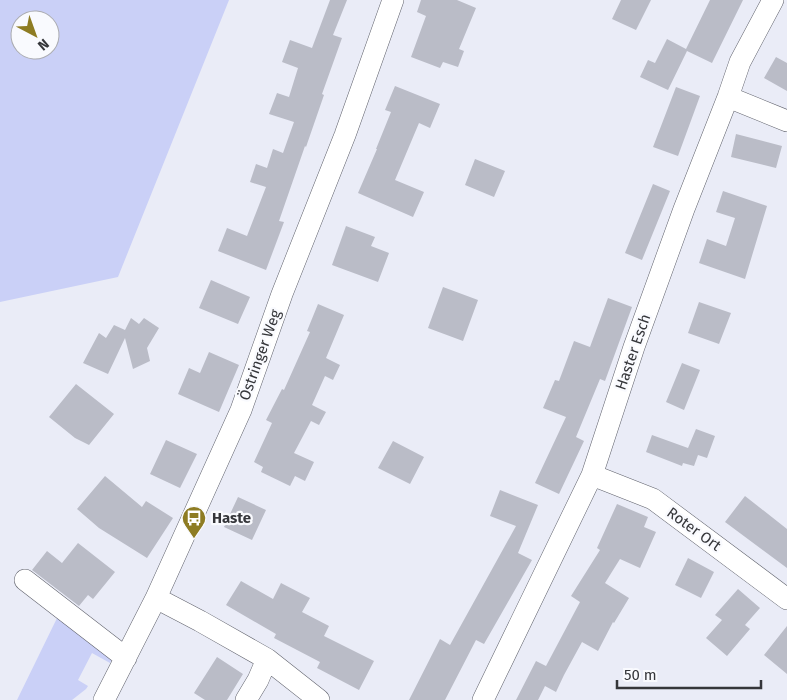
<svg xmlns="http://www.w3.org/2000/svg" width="787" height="700" viewBox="0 0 787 700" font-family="'Fira Sans',sans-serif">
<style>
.green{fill:#cad0f7;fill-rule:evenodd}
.building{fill:#babcc7}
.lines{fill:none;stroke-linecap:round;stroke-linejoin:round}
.minor-casing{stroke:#61636d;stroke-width:22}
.minor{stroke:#fff;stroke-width:21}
.labels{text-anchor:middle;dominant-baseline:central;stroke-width:4.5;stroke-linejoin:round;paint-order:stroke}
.street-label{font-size:15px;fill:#35363a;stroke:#f9fafe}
.poi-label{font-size:15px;font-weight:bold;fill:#35363a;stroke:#f9fafe;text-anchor:start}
</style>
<rect width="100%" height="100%" fill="#eaecf7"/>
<path class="green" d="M0,0h229l-111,277 -118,25zM20,20h30v30h-30z
M59,614l54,42 -3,7 -18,-10 -14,27 10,6 -2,3 -14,11h-55z"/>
<path class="building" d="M330,0h17l-14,35 9,3 -20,56 2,1 -18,52 -1,-1 -26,75 5,1 -18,48 -48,-19 9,-23 20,8 19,-49 -16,-5 6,-18 11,4 6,-19 10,4 11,-31 -25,-8 8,-21 12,4 9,-29 -16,-6 8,-22 22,8z
M421,0h36l19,8 -17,41 5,2 -6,16 -15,-5 -3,6 -29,-11 15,-41 -9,-4z
M621,0h30l-15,30 -24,-11z
M710,0h33l-31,63 -25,-12 -19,39 -28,-13 8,-17 7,3 12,-24 19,10z
M776,57l11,6v28l-23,-13z
M395,86l45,18 -10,24 -11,-5 -24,57 29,12 -11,25 -55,-24 19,-44h-1l15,-37 -6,-2z
M676,87l24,9 -22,60 -25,-9z
M736,134l46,12 -6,22 -45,-11z
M475,159l30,12 -11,26 -29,-12z
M653,184l17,7 -28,69 -17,-7z
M723,191l44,15 -22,73 -46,-16 8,-24 19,7 9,-28 -19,-6z
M346,226l29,11 -4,9 18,7 -11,29 -46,-17z
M211,280l39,17 -12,27 -39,-16z
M443,287l35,13 -15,41 -35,-13z
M608,298l24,9 -27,74 -5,-2 -24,58 8,4 -25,53 -24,-11 31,-66 -23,-9 12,-28 4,1 15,-40 16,6z
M699,302l32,11 -12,31 -31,-11z
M318,304l26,11 -18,43 14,7 -7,15 -8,-4 -13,29 14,7 -7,13 -8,-4 -17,32 20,9 -9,19 -10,-5 -5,10 -29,-14 2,-5 -9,-5 18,-39 -6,-3 16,-31 2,1 26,-58 -3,-1z
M131,318l8,6 5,-6 15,10 -12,20 3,13 -17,8 -8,-31 -17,36 -25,-11 16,-30 7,5 8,-13 11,5z
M209,352l30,13 -20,47 -41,-18 11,-26 11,5z
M682,363l18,7 -16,40 -18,-8z
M76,384l38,30 -25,31 -14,-7 -26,-21z
M696,429l19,7 -8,22 -9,-3 -4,11 -11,-3 -1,3 -36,-14 6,-17 36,13z
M166,440l31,14 -17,34 -30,-14z
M393,441l31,16 -14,27 -32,-16z
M105,476l37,31 4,-6 27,17 -26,40 -48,-30 -22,-19z
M500,490l38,15 -20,48 14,7 -48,84 -8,-4 -31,60h-36l31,-61 10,6 66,-119 -26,-10z
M745,496l42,33v39l-62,-46z
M238,497l28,13 -14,30 -28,-13z
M617,504l31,13 -4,10 12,5 -16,36 -20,-9 -15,24 24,15 -15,25 -1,-1 -15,29 -16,-9 -18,33 -8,17 -11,-6 -7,14h-22l20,-39 10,5 34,-64 -9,-6 29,-46 -3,-2z
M78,543l37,29 -22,27 -5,-4 -9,11 -47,-36 15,-19 15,12z
M688,558l26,14 -13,26 -26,-13z
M241,581l32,18 8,-16 29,15 -8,14 27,14 -5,10 50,25 -15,29 -42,-22 3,-6 -46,-24 2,-4 -50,-29z
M738,589l22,19 -15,17 5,4 -23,27 -21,-18 16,-18 -7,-5z
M787,626v48l-23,-19z
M217,657l26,17 -16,26h-22l-11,-7z"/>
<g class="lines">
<g class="minor-casing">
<path id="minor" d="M728,97l59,24
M592,475l61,24 134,100
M25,580l101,78
M156,598l44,23 67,38 52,41
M104,700l52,-102 85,-188 41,-116 63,-159 48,-135
M246,700l12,-20 9,-21
M483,700l109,-225 42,-128 50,-138 44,-112 12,-35 33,-62"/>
</g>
<use href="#minor" class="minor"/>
</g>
<defs>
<g id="bus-pin" transform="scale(1.25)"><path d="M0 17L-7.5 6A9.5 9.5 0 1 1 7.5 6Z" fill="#8e7c23" stroke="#f9fafe"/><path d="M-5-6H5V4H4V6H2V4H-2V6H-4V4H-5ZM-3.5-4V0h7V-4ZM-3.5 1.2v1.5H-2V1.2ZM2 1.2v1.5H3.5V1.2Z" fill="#fff"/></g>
</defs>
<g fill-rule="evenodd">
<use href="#bus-pin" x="194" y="518"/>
</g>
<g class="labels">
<g class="street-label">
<text transform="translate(633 352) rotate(-71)">Haster Esch</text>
<text transform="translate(260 355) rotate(-70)">Östringer Weg</text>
<text transform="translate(694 529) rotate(36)">Roter Ort</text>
</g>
<g class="poi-label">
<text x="212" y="518">Haste</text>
</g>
</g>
<g transform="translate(35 35) rotate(139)"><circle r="24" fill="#f9fafe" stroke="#abacb0"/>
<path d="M0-4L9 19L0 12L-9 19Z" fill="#8e7c23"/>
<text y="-8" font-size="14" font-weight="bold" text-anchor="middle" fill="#35363a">N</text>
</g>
<path d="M617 680v8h144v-8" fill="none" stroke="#35363a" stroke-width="2.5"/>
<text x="624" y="680" font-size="15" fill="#35363a" stroke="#f9fafe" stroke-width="4" paint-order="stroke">50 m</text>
</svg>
